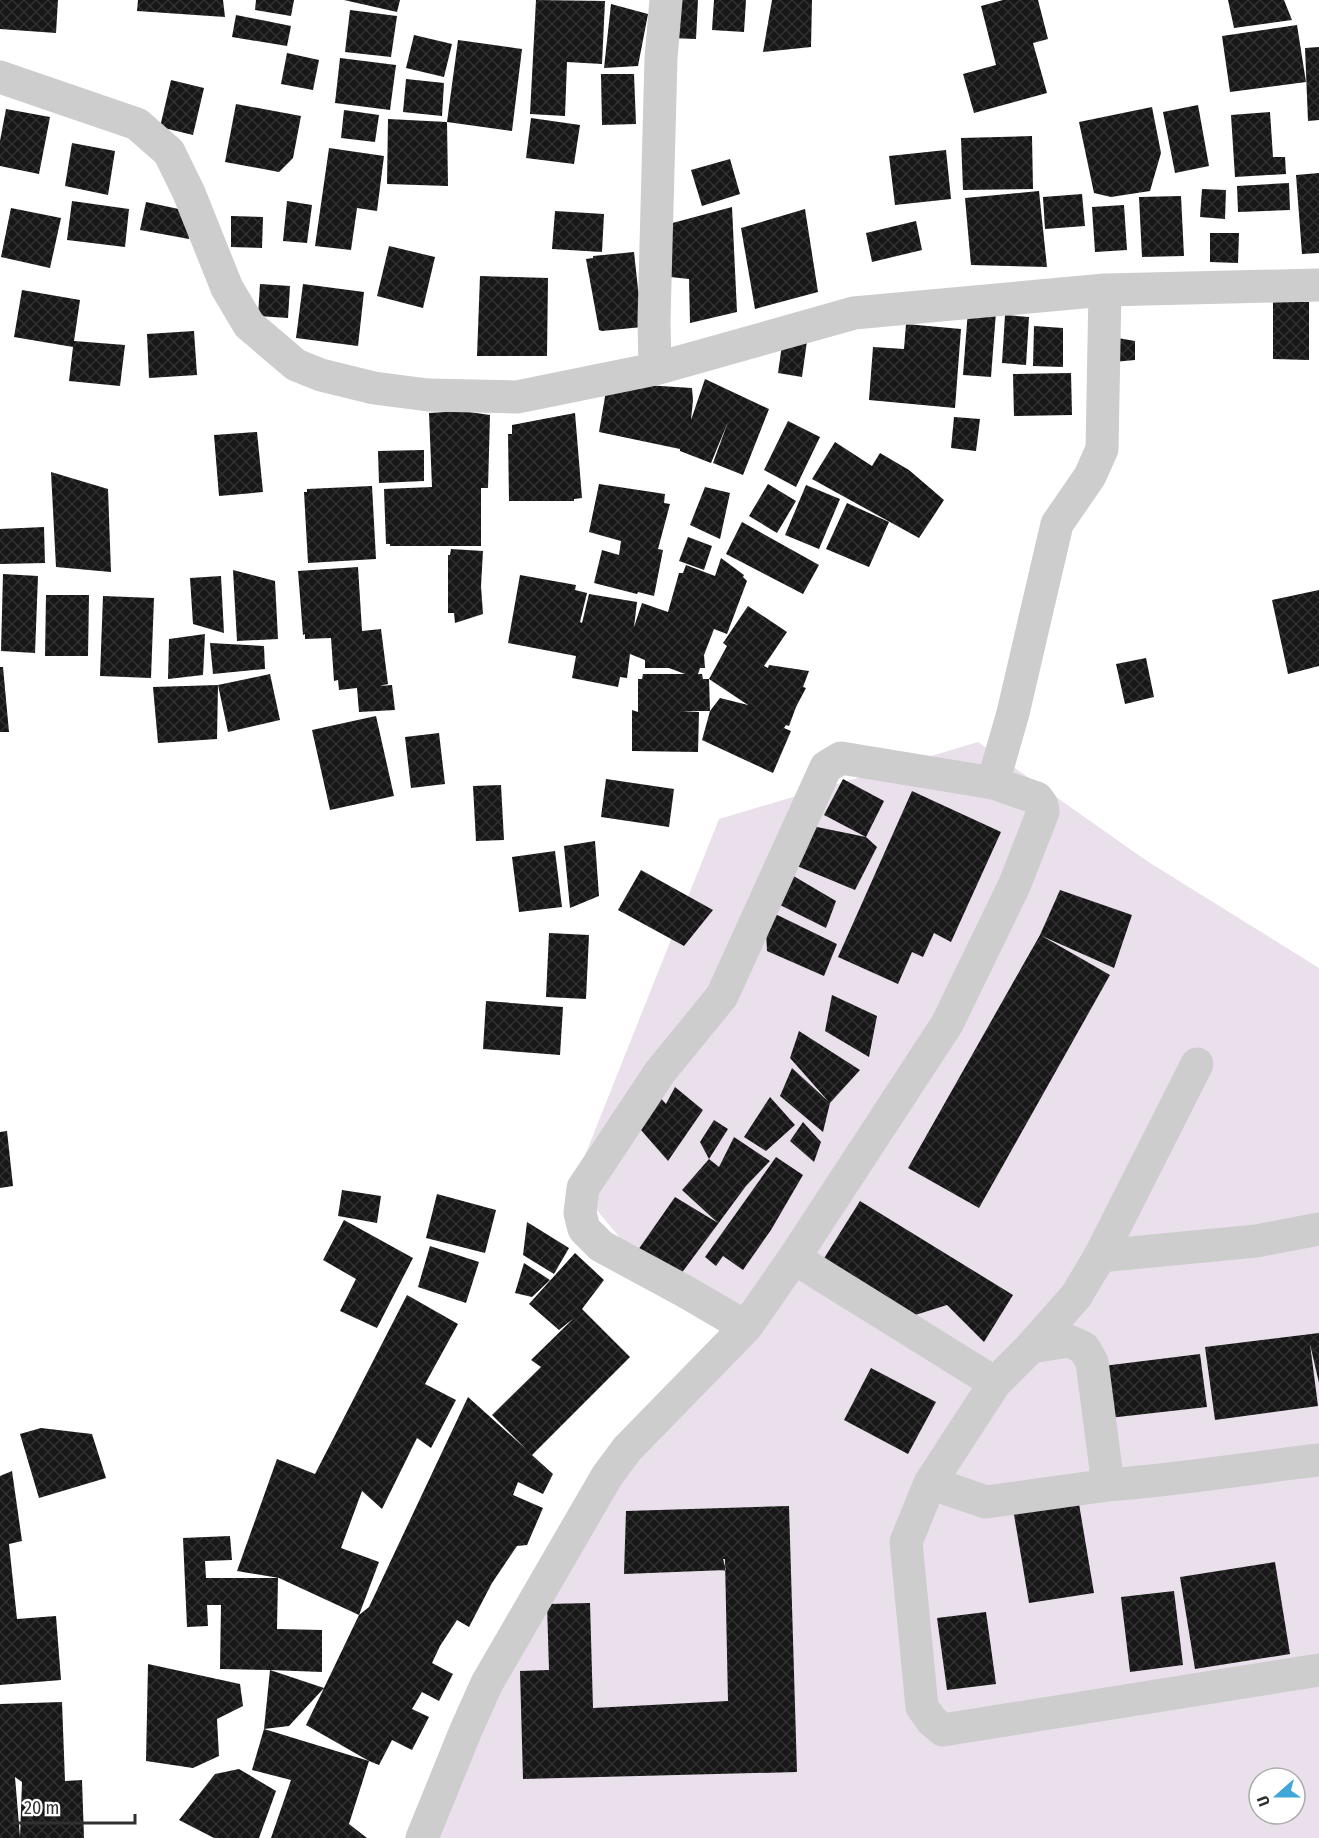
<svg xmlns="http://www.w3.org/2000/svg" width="1319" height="1838" viewBox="0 0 1319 1838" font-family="'Fira Sans Condensed',sans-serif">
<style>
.grass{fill:#eae0ec;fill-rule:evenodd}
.building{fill:url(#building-cross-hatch);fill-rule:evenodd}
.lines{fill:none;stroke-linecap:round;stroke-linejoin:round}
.minor{stroke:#cdcdcd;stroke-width:33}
</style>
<defs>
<pattern id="building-cross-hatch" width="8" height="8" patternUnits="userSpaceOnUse" patternTransform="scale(1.5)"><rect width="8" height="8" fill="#171717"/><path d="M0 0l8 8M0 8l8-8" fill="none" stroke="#303030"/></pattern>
</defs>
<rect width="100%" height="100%" fill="#fff"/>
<path class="grass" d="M978,742l169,119 172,107v870h-910l70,-161 251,-341 -56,-34 -100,-119 145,-364zM1259,1778h36v36h-36z"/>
<path class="building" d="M0,0h58l-2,33 -56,-4z
M138,0h85l2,17 -88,-6z
M256,0h38l-3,16 -36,-6z
M344,0h56l-3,12z
M536,0l69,1 -3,63 -35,-2 -2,54 -35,-2z
M672,0h26l-2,39 -26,-1z
M714,0h32l-2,32 -32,-2z
M772,0h40l-1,47 -48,5z
M1003,0h35l10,39 -15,4 14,50 -73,20 -11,-39 33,-9 -15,-59z
M1228,0h56l8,20 -58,8z
M611,4l37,10 -10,52 -34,2z
M350,10l47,6 -6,41 -46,-5z
M236,15l55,11 -4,20 -55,-9z
M1297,25l9,57 -76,10 -8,-56z
M414,35l38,9 -8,33 -38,-9z
M458,40l64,9 -10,82 -65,-9z
M1319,47v73l-11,1 -3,-73z
M287,53l32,7 -6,30 -32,-6z
M340,58l56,7 -6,45 -55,-7z
M601,74h33l2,50 -34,1z
M406,79l38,4 -2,33 -39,-4z
M171,80l33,8 -11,47 -33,-8z
M236,104l65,12 -8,42 -14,14 -54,-10z
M1198,105l11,61 -34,7 -12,-61z
M1152,107l9,46 -11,38 -39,6 -17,-4 -15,-71z
M6,109l44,8 -11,57 -39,-8v-25z
M344,110l35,5 -4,27 -34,-4z
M1270,112l3,45h12l1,17 -51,3 -4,-62z
M531,118l49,7 -6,39 -48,-6z
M388,119l59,3 1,64 -61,-2z
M1032,136l1,53 -70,1 -2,-52z
M72,143l43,8 -7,44 -43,-9z
M329,148l55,8 -7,55 -20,-3 -6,42 -36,-4z
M946,150l5,49 -56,6 -6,-49z
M730,159l10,35 -38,12 -11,-36z
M1319,173v80l-17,1 -6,-79z
M1289,183l1,27 -52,2 -1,-26z
M1202,189l24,1 -1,29 -25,-2z
M1039,191l8,76 -76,-2 -6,-67z
M1082,194l3,32 -40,3 -2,-32z
M1181,196l3,60 -42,1 -3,-60z
M72,201l57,8 -4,38 -58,-7z
M287,201l25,4 -5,38 -24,-2z
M146,202l42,9 1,28 -49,-9z
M1124,205l3,45 -32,2 -3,-45z
M732,207l5,105 -47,11 -1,-44 -28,-3 4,-51z
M11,208l50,10 -11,50 -49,-11z
M805,209l13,83 -63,17 -14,-81z
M555,211l49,3 -2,38 -50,-3z
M231,216l32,1 -1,31 -31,-1z
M916,221l6,29 -50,12 -6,-29z
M1210,233h29l-1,30 -28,-1z
M389,246l46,11 -12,51 -46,-12z
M634,252l4,37 7,33 -3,5 -40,4 -3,-1 -13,-71 7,-1v-2z
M480,276l68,2 -1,78h-70z
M260,284l30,2 -2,32 -30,-2z
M303,284l61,8 -6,54 -62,-8z
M22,290l58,10 -6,41 51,4 -5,41 -51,-5 4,-34 -59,-10z
M1273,302h36v58l-36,-1z
M968,310l28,2 -5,65 -28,-2z
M1005,315l24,2 -3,48 -24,-2z
M906,324l55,5 -6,79 -86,-8 4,-53 31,2z
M1034,326l29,2v39l-30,-1z
M194,331l3,44 -48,3 -2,-44z
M1112,337l23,4v19l-22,2z
M783,338l24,3 -5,36 -24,-4z
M1071,373l1,42 -58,1 -1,-42z
M608,379l21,5 63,4 1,12 -2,20 14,-41 64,30 -26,66 -30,-12 15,-41 -17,41 -31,-12v-2l-81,-17z
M462,411l28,4 -2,73h-7v58h-91v-2h-4l-2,-55 48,-2 -3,-74z
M575,413l7,85 -8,1v2h-65l-1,-67h4v-9z
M954,417l26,2 -4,32 -25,-3z
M788,421l32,16 -24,50 -32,-17z
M257,432l6,60 -44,4 -5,-61z
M835,442l37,24 8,-13 29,17 35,30 -25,38 -107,-59z
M424,450v31l-45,2 -1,-32z
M51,472l57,17 3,83 -55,-5z
M599,484l66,10 -1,9 6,1 -12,45 5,1 -9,46 -16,-4 -1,2 -43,-11 8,-33 17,5 2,-14 -32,-9z
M768,484l28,17 -19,32 -28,-17z
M806,485l34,14 -21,50 -34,-14z
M372,486l4,73 -68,4 -4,-71h3v-3z
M705,487l25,6 -10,46 -30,-14z
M847,503l42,19 -20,45 -43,-18z
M742,522l77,43 -16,29 -77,-40z
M44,527l1,36 -45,1v-35z
M688,537l24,9 -8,24 -25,-9z
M451,549l32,2 -2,35 2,28 -28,9 -1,-10h-6v-58h2z
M721,558l23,17 -1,2 4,4 -20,53 -13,-5 -10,26 1,13h-5l-2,6h4l1,5h6l1,32h-29l18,1 -1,40 -66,-1v-41l6,2v-33h4l1,-5h42l-16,-6h-24v-8l-15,-6 -3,24 -7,-1 -2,10 -46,-9 4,-22 -68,-13 12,-68 56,10 -1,5 12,3 -7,29 2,1 7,-29 48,8 -3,25 8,-24 26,9 11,-39h4l3,-8 29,11z
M358,567l4,64 19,-2 7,55 -8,2 12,-1 3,25 -36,2 -2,-24 -18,2 -1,-10 -4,1 -3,-43 -26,1v-5l-2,1 -5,-64z
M233,570l42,11 3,58 -41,2z
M3,574l35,2 -3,77 -34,-2z
M221,576l3,57 -31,-9 -3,-46z
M1319,590v76l-31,8 -16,-74z
M46,595h43l-1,61h-43z
M103,596l51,2 -3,80 -51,-2z
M748,606l39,26 -23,34 4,2 1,-3 40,6 -6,16 3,1 -10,19 -7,19 -3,-1 -2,3 7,3 -18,42 -71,-33 8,-29 10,-13 28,7 -39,-26 18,-33 -4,-3z
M205,634l-2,41 -35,4 1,-40z
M210,643l54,3 1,23 -52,5z
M1146,658l8,39 -29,7 -9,-40z
M0,667h3l6,65h-9z
M270,674l10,46 -52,12 -10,-47 -1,54 -59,4 -5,-56 65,-2z
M376,716l18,80 -64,14 -18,-80z
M439,733l6,51 -34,4 -6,-51z
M606,779l68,10 -5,38 -68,-10z
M843,779l41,22 -18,36 11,10 -22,43 -58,-24 10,-41 59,12 -42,-22z
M501,785l3,55 -28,1 -3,-55z
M912,791l89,41 -50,110 -17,-9 -11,24 -11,-5 -14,32 -60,-27z
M595,841l4,55 -29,12 -6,-62z
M555,851l7,56 -43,5 -7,-55z
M641,870l72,40 -29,36 -66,-36z
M785,871l51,30 -10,27 -50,-25z
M1060,890l72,25 -18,53 -72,-32 68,39 -131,233 -71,-40 132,-233z
M765,909l72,35 -13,32 -57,-25z
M549,933l40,2 -3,64 -40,-2z
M832,995l45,21 -8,41 -44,-26z
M486,1001l77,6 -3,48 -77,-6z
M799,1031l61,39 -30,33 -7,29 -43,-36 12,-28 37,34 -39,-44z
M675,1087l28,23 -35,51 -34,-39 22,-29 10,11z
M770,1097l25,28 -29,26 -22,-14z
M714,1120l14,9 -19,30 -9,-17z
M803,1122l18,20 -7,20 -24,-21z
M7,1131l6,55 -13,2v-56z
M734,1137l36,24 -24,25 -68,92 -40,-28 37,-53 43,26 -36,-33 27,-31 10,8z
M776,1157l27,18 -32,55 -28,40 -20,-14 -7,10 -11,-9z
M342,1190l39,6 -4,27 -39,-7z
M437,1194l59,16 -11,43 -59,-15z
M860,1201l153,94 -29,47 -37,-37 -35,11 -89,-56z
M344,1220l69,38 -36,70 -37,-17 16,-32 -33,-19z
M527,1222l42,26 -15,26 -31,-19z
M430,1246l49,16 -13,41 -48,-16z
M575,1253l29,27 -22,29 48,48 -98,98 21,19 -10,20 -25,-12 -5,13 30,13 -16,37 -10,1 -25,37 -23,44 -12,-7 -17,26 -8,17 21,11 -14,27 -17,-9 -10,17 17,8 -17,33 -20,-10 -13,25 -10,-4 -63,-36 18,-37 -35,38 -25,3 105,32 -20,63 18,14h-96l20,-58 -39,-10 12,-41 6,-59 -50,-1 1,-64h-14l1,21 -21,1 -4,-89 47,-2 2,24 -27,1 1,17h72l-1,51 45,1v42l-52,-2 54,18 35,-73 10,-8 99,-210 58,52 -34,-34 49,-48 -10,-7 43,-42 -15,12 -30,-26z
M524,1263l26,17 -18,17 -17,-4z
M407,1295l51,29 -33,60 31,16 -25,48 -14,-10 -35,71 -20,-18 -21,57 38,14 -20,53 -80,-37 -42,-7 40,-112 38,15z
M1319,1333v50l-9,-39 8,62 -103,14 -10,-73z
M1200,1354l7,53 -98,11 -6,-52z
M871,1368l65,34 -28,52 -64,-34z
M41,1428l51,6 14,44 -67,20 -19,-64z
M12,1471l10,70 -13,3 8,75 39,-3 5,64 -61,5v-209z
M1077,1492l17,101 -65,10 -17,-100z
M789,1506l8,266 -274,7 -3,-108 29,-1 -2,-66 43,-1 3,105 135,-7 -3,-142h-2l3,11 -102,4 2,-63z
M1275,1562l15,92 -95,15 -15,-92z
M1174,1591l9,74 -53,7 -9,-75z
M986,1612l10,72 -49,6 -10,-72z
M148,1664l92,20 3,22 -26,13 2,37 -26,12 -47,-7z
M62,1702l3,79 17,-1 2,58h-84v-134zM15,1777l7,5 -2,55z
M239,1769l37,22 -17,47h-45l-35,-18 36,-46z"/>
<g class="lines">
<path class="minor" d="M0,77l137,47 32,28 20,41 38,95 22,37 47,40 25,10 53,13 54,7 89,2 138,-28 199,-56 251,-23 214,-5
M655,369l-1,-49 7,-262 5,-58
M993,783l20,-70 44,-189 33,-48 12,-27 3,-159
M1100,1256l156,-15 63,-12
M794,1258l201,125
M1031,1347l45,-51 24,-40 97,-192
M1319,1460c-70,8 -141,20 -211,25l-16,-123 -8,-14 -15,-7 -38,6 -36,36 -65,100 -24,59 16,165 10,14 11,9 376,-60
M930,1483l56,19 122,-17
M422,1838l44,-108 21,-47 120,-207 20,-27 119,-122 48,-69 153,-234 67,-138 29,-74 -1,-7 -5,-7 -44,-15 -152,-25 -15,9 -104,229 -62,76 -77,116 -3,25 4,16 17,17 85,46 60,35"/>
</g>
<g transform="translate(1277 1796) rotate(249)"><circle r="28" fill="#ffffff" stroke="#acacac" stroke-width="1.5"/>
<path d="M0-4.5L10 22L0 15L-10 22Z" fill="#41a7d9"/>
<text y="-9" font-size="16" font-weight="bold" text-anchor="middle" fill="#303030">U</text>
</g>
<path d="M15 1814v9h120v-9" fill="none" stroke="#303030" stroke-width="3"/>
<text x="24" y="1814" font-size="18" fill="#303030" stroke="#ffffff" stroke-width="4.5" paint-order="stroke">20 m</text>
</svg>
